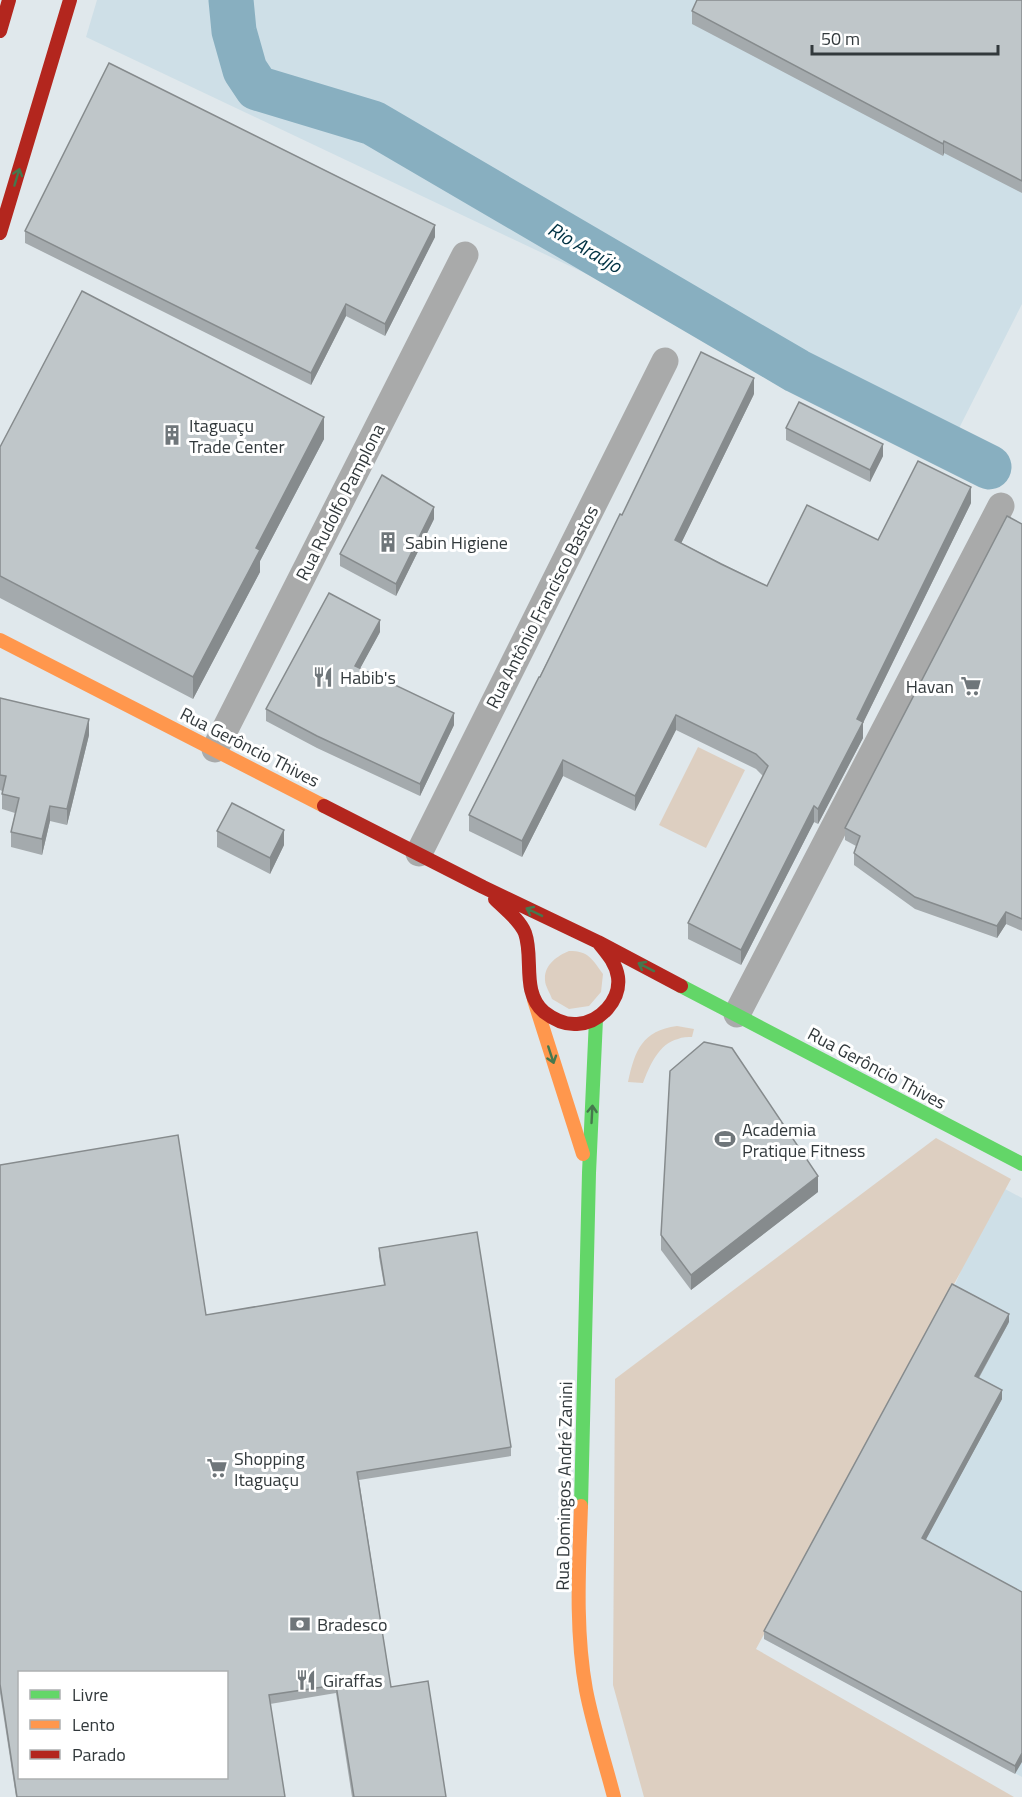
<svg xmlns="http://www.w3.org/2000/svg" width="1022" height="1797" viewBox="0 0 1022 1797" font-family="'Titillium Web',sans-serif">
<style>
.built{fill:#cedfe7}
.green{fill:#ddcfc1}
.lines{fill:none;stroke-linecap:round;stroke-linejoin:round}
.river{stroke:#88afc0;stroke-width:45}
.street{stroke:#a9aaaa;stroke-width:27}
.fast{stroke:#63d668;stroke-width:14}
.slow{stroke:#ff974d;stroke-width:14}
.jam{stroke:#b3261e;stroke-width:14}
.wall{fill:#a4aaad}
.shaded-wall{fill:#868b8d}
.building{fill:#bfc6c9;stroke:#868b8d;stroke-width:1.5;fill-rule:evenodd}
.oneway{stroke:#46784e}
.labels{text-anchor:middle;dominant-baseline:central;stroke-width:6;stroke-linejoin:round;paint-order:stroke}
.poi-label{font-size:18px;fill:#32393c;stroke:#fff;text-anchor:start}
.street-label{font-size:18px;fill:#32393c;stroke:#fff}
.water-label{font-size:20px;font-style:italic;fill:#003243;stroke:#fff}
</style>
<rect width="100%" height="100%" fill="#e0e8ec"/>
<path class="built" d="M97,0h925v304l-72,142 -864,-409z
M1005,1189l17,9v579l-258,-138 188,-347 10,-24z"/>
<path class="green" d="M698,747l47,23 -39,78 -47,-23z
M569,951c20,0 23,8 34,23l-2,18 -12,14 -20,3 -17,-10c-2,-6 -7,-13 -7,-19 -1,-15 12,-24 24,-29z
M677,1026l17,3 -2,8c-4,0 -10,0 -14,2 -19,4 -29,28 -35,44l-15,-1c7,-32 14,-51 49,-56z
M936,1138l75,41 -255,470 258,148h-370l-31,-112 2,-306z"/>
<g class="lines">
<path class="river" d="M231,0l3,31 11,39 12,18 116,35 424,248 192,96"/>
<path class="street" d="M215,749l250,-494
M419,853l246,-492
M737,1014l264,-508"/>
<path class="fast" d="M681,986l341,178
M581,1506l8,-333 7,-154"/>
<path class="slow" d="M0,640l324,166
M534,1000l49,154
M581,1506c-2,61 -6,124 5,184 7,36 19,72 28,107"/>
<path class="jam" d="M0,31l9,-31
M0,233l70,-233
M324,806l159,81 115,55 83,44
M495,899c10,10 25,21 30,34 9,25 -4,59 19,79 9,7 21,13 33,12 23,-1 44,-24 41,-47 -2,-14 -11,-24 -20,-35"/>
</g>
<path class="wall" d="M1022,0v193l-78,-40 -1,3 -251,-132v-13z
M25,231l410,6 -50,99 -39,-20 -35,69 -286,-142z
M754,394l-73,149 86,43 204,-83 -108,220v15l-45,86 -4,-2 -73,143 -53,-26v-16l75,-147 -7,-7 -80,-39 -41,81 -72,-35 -41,81 -53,-26v-16l153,-300z
M786,428l97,28 -13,26 -84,-42z
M324,439l-64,122v11l-67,127 -193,-101v-151z
M434,519l-38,77 -56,-30v-12z
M1022,524v407l-16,-7 -9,14 -82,-29 -61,-44v-12l2,-7 -11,-6v-12z
M380,632l-20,36 94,57 -34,71 -103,-48 -51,-27v-12z
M0,698l89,37 -22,90 -17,-4 -8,34 -31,-8v-15l4,-19 -13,-4v-18l-2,-1z
M217,831l67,14 -14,29 -53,-27z
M0,1165l206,150 178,-30 -5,-28v-9l132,199v9l-152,24 32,207 55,110h-94l-16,-104 -66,11 15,93h-269l-16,-104z
M818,1192l-127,98 -30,-40v-15z
M1009,1322l-30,56 23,21 -77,141 97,52 -7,182 -251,-135v-8z"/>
<path class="shaded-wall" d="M944,141v12l-1,3v-12z
M435,225v12l-50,99v-12z
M346,304v12l-35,69v-12z
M754,378v16l-79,162v-16z
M324,417v22l-64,122v11l-67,127v-22l63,-129z
M883,444v12l-13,26v-12z
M971,487v16l-108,220v15l-45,86v-15l39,-90z
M434,507v12l-38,77v-12z
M380,620v12l-25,46v-12z
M454,713v12l-34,71v-12z
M676,715v15l-41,81v-15z
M89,719v16l-22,90v-16z
M563,760v16l-41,81v-16z
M50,806v15l-8,34v-16z
M814,806v16l-73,143v-15z
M284,830v15l-14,29v-16z
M1006,912v12l-9,14v-12z
M818,1176v16l-127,98v-15z
M1009,1314v8l-34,62v-8z
M1002,1390v9l-80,148v-9z
M1022,1753v9l-7,12v-8z"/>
<path class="building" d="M697,0h325v181l-78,-40 -1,3 -251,-133z
M109,63l326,162 -50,99 -39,-20 -35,69 -286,-142z
M82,291l242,126 -68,131 4,2 -67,127 -193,-101v-129z
M701,352l53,26 -79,162 46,24 46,22 40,-81 71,35 40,-79 53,26 -114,232 6,3 -45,87 -4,-3 -73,144 -53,-27 80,-157 -12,-12 -80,-39 -41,81 -72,-36 -41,81 -53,-26 70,-138h1l80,-163 2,1z
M799,402l84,42 -13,26 -84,-42z
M382,475l52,32 -38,77 -56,-30z
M1007,516l15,8v395l-16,-7 -9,14 -82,-29 -61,-44 6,-17 -15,-8z
M329,593l51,27 -25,46 99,47 -34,71 -103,-48 -51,-27z
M0,698l89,21 -22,90 -17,-3 -8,33 -31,-7 8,-34 -17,-4 4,-18 -6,-1z
M232,803l52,27 -14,28 -53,-27z
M704,1042l28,6 86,128 -127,99 -30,-40 9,-164z
M178,1135l28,180 179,-30 -6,-37 98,-16 34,215 -154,25 34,215 37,-6 18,116h-92l-18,-112 -67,10 16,102h-268l-17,-113v-519zM20,1672h206v106h-206z
M952,1284l57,30 -34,62 27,14 -80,148 100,54v161l-7,13 -251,-135z"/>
<defs><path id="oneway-shaft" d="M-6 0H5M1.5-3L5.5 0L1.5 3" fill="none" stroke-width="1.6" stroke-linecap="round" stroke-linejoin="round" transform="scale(1.5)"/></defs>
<g class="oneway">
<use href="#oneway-shaft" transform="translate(17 177) rotate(-73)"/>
<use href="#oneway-shaft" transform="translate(534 912) rotate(-154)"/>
<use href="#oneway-shaft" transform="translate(646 967) rotate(-153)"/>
<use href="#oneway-shaft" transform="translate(551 1055) rotate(72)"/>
<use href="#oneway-shaft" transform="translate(592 1114) rotate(-87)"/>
</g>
<defs>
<g id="building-bare" transform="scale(1.62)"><path d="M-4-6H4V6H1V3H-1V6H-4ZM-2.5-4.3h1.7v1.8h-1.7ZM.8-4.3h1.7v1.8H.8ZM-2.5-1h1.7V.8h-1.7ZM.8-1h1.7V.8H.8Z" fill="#6f767a" stroke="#fff" stroke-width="2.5" paint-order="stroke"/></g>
<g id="restaurant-bare" transform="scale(1.62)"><path d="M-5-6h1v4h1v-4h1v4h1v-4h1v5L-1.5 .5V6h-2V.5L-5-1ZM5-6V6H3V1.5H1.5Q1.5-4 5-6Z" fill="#6f767a" stroke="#fff" stroke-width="2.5" paint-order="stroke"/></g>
<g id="supermarket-bare" transform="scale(1.62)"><path d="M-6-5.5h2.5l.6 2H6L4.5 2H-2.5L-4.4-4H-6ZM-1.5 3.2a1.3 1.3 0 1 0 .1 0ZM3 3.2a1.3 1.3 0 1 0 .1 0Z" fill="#6f767a" stroke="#fff" stroke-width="2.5" paint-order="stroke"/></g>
<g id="stadium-bare" transform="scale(1.62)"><path d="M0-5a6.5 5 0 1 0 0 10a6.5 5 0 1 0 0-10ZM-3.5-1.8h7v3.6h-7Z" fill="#6f767a" stroke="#fff" stroke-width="2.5" paint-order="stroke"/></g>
<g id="bank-bare" transform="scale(1.62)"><path d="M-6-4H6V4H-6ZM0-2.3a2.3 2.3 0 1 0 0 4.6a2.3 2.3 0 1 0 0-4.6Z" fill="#6f767a" stroke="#fff" stroke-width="2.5" paint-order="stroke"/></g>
</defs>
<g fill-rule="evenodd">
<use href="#building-bare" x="172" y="435"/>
<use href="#building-bare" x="388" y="542"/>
<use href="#restaurant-bare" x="323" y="677"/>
<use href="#supermarket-bare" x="971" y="686"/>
<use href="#stadium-bare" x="725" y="1139"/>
<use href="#supermarket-bare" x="217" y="1468"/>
<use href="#bank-bare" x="300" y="1624"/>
<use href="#restaurant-bare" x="306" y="1680"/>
</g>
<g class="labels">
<g class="poi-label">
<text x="189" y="425">Itaguaçu<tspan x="189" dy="21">Trade Center</tspan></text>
<text x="405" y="542">Sabin Higiene</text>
<text x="340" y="677">Habib's</text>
<text x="954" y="686" text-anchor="end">Havan</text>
<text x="742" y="1129">Academia<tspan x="742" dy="21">Pratique Fitness</tspan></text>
<text x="234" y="1458">Shopping<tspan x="234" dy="21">Itaguaçu</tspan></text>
<text x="317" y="1624">Bradesco</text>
<text x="323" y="1680">Giraffas</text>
</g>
<g class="street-label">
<text transform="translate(340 502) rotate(-63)">Rua Rudolfo Pamplona</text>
<text transform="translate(542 607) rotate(-63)">Rua Antônio Francisco Bastos</text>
<text transform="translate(250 747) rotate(27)">Rua Gerôncio Thives</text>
<text transform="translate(877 1068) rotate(28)">Rua Gerôncio Thives</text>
<text transform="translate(564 1486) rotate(-89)">Rua Domingos André Zanini</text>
</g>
<g class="water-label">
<text transform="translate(585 247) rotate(30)">Rio Araújo</text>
</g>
</g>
<rect x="18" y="1671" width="210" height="108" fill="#ffffff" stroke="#adb0b1" stroke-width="1.5"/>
<rect x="30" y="1690" width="30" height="9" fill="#63d668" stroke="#adb0b1" stroke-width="1.5"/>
<text x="72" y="1701" font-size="18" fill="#32393c">Livre</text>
<rect x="30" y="1720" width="30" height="9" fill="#ff974d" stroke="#adb0b1" stroke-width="1.5"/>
<text x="72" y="1731" font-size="18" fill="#32393c">Lento</text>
<rect x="30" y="1750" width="30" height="9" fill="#b3261e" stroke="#adb0b1" stroke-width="1.5"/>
<text x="72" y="1761" font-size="18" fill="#32393c">Parado</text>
<path d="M812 45v9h186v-9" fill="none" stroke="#32393c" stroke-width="3"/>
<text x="821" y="45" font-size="18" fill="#32393c" stroke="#ffffff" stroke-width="4.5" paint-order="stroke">50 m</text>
</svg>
